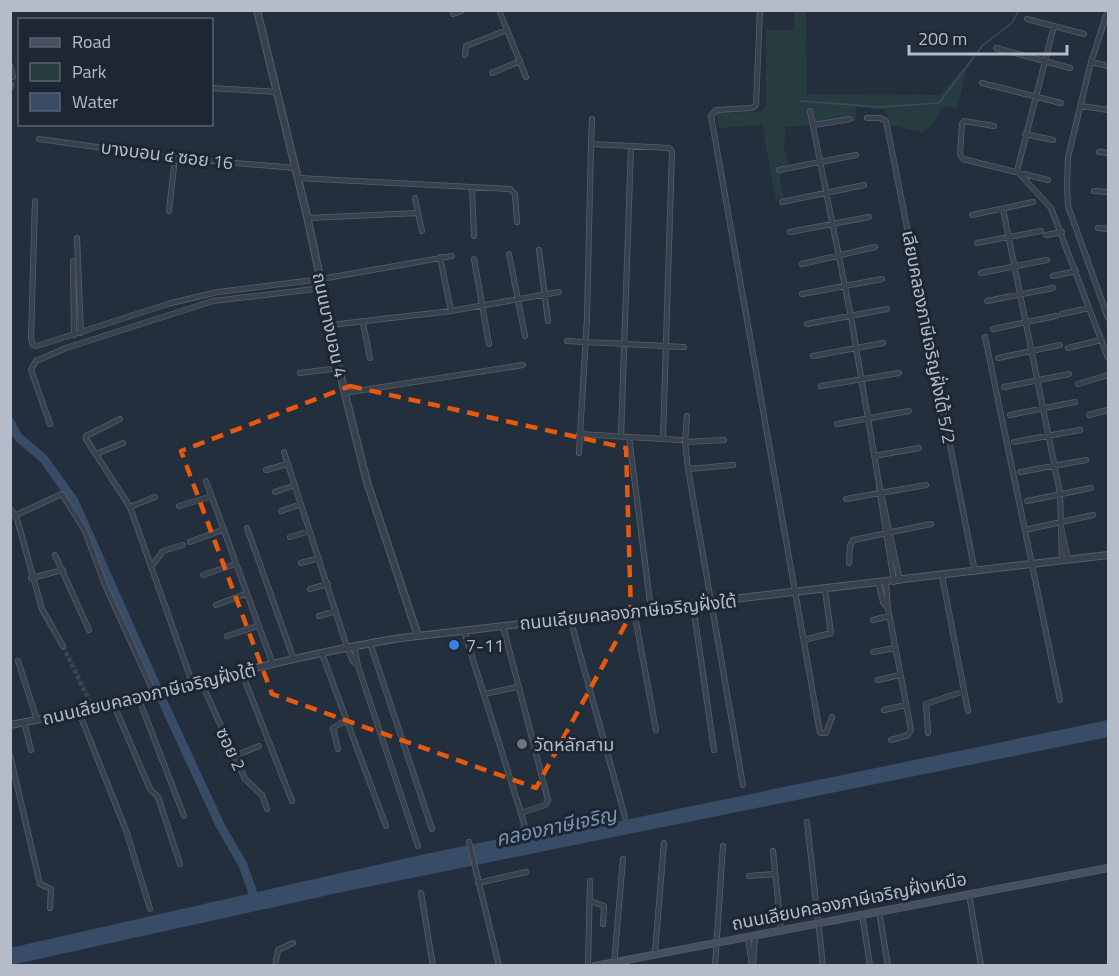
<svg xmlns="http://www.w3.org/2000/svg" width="1119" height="976" viewBox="0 0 1119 976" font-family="'Titillium Web','Noto Sans Thai',sans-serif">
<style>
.green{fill:#263c3f}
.water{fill:#394c67}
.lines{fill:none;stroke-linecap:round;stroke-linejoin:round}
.stream{stroke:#394c67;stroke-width:1.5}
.river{stroke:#394c67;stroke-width:9}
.minor-tunnel{stroke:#3a4453;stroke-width:4.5;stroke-dasharray:4.5 2;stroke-linecap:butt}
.minor-casing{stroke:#565f6c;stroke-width:6}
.tertiary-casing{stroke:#565f6c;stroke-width:8}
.secondary-casing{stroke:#565f6c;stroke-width:8}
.minor{stroke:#38414e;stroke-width:4.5}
.tertiary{stroke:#38414e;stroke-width:6}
.secondary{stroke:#465061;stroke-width:7}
.marked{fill:none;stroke:#e8590c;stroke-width:4.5;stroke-dasharray:12 8;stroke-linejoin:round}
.shop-dot{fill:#3f7fe0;stroke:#1d2633;stroke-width:2}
.worship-dot{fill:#6b7280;stroke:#1d2633;stroke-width:2}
.labels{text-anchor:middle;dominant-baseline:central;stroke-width:6;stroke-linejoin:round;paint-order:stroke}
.street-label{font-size:18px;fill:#b4bcc9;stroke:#1d2633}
.poi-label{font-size:18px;fill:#b4bcc9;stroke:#1d2633;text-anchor:start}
.water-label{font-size:20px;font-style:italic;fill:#7c92b1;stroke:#1d2633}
</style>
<rect width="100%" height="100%" fill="#242f3e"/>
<path class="green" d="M794,11h12l1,83 133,1 29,-33 -12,47 -11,-3 -22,27 -34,-8 -4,-15 -30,-3v14l-70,6 -2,21 4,14 -8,16 4,20 -8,3 -14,-76 -43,3 -3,-15 43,-1 7,-6v-76h28z"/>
<path class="water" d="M1108,720v17l-766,155 -331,73 -1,-17 406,-92 103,-21 8,2 93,-16z"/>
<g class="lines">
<path class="stream" d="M800,101l81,6 58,-4 44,-58 29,-22 7,-13"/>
<path class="river" d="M10,85v1
M10,422l8,15 25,21 31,43 90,203 56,121 23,40 13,37"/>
<path class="minor-tunnel" d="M63,646l27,56"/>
<g class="minor-casing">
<path id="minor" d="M499,10l27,67
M760,10l-4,95 -4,3 -36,2 -5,6 109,617h6l6,-16
M1108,10l-17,52 -23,95 -1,29 1,20 40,112
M453,14l10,-4
M1027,19l57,15
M1054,26l-37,145 34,37 57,150
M996,48l74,20
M465,55l1,-9 41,-16
M1091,62l17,4
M10,65l3,12
M492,73l28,-12
M982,83l79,20
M212,88l65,4
M1081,106l27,4
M810,111l41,206 28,167 21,97
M867,118h13l6,3 89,451
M592,119l-1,25 78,4 3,3 -9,288
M814,125l36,-6
M994,126l-30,-5 -2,3 -2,30 3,5 85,21
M1025,134l28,6
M39,139l136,19 120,10
M1099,152l9,1
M779,170l77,-15
M298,178l212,11 5,5 2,28
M472,187l2,49
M1094,191l14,1
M415,198l3,15
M35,201l-4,138 2,6 4,1 134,-43 47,-11 103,-13 131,-23
M782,202l82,-17
M1003,209l57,284 2,68
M169,211l6,-53
M972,215l61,-13
M308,218l110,-5 4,18
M1098,228l10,1
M790,232l79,-15
M1046,235l16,-3
M77,238l4,95
M977,243l64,-12
M539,250l9,71
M509,254l16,82
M440,257l11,54
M474,259l15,85
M73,261l1,74
M802,264l73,-17
M981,273l66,-13
M1053,276l23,-5
M802,294l80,-15
M987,301l66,-13
M1062,314l27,-6
M363,323l7,35
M807,324l80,-15
M331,325l120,-14 108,-19
M993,329l63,-13
M985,337l75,363
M567,341l117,6
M1068,348l33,-8
M813,356l70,-13
M998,358l62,-13
M300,373l39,-5
M1078,384l30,-9
M821,386l78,-13
M1004,387l65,-13
M344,393l179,-28
M1010,415l65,-13
M1089,415l19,-5
M120,419l-34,17v3l44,68 63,178
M50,424l-19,-54 5,-9 30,-13 147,-47 110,-13
M837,424l72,-13
M579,434l101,6
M621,437l10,-291
M629,437l22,173
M685,442l2,-26
M1014,442l66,-12
M284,452l63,195 6,14 5,5
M579,453l8,-135 4,-174
M96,454l27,-11
M874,456l45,-8
M733,465l-45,4 55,316
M688,469l-3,-27 39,-2
M266,470l21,-6
M1020,472l66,-12
M206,481l67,184
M879,487l15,95
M275,492l20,-7
M846,499l80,-14
M1027,501l64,-13
M179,506l30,-9
M130,507l25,-10
M10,508l7,11 25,90 21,37
M281,511l20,-7
M16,515l46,-21 23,37 20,54 49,108
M1061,527l7,33
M247,528l47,132
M1029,529l64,-14
M290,537l20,-6
M190,542l32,-12
M55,555l34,75
M301,563l18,-5
M849,563l1,-17 3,-6 78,-16
M151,567l12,-16 20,-6
M203,575l32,-11
M942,576l26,135
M31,578l32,-8
M886,583l2,25 23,122 -3,5 -17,5
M879,584l4,18 5,6
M310,589l18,-5
M216,605l29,-11
M693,605l21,145
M634,611l22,119
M319,616l17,-5
M570,618l55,199
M873,620l16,-4
M503,626l45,174 -3,5 -24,8
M464,631l57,182 4,14 -5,4
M227,636l31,-10
M804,640l27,-7 -6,-43
M370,643l62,186
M354,646l4,20 60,180
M873,652l22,-4
M322,654l64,172
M18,661l19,59
M242,673l50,128
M878,680l22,-5
M201,682l44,97 17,16 5,14
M484,694l33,-7
M138,697l46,119
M113,703l37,86 8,8 22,67
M884,710l22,-5
M79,712l48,121 23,76
M24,722l7,28
M928,733l-2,-29 38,-13
M338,749l-5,-21 13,-8
M10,755l30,129 11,5 -1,19
M234,756l25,-10
M807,822l16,144
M469,842l30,124
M773,851l8,79
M749,876l26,-2
M478,883l48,-11
M421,893l12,73
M969,894l12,72
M590,901l14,5 -1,18
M879,911l9,55
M862,914l8,52
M748,937l4,29
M655,952l9,-109
M614,964l9,-105
M275,966l3,-16 15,-7
M588,966l2,-85
M715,966l8,-120
M753,966l2,-30"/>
</g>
<g class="tertiary-casing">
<path id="tertiary" d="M257,10l50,206 36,170 24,96 51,154
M10,725c132,-24 259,-66 391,-87l707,-83"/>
</g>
<g class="secondary-casing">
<path id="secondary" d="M595,966l513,-98"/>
</g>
<use href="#minor" class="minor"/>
<use href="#tertiary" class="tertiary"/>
<use href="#secondary" class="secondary"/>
</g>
<path class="marked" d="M350,386l276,62 5,166 -95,174 -264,-94 -91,-243z"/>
<circle class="shop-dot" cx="454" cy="645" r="6"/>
<circle class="worship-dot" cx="522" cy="744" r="6"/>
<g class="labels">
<g class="street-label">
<text transform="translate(167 155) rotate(7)">บางบอน ๔ ซอย 16</text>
<text transform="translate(330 325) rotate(78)">ถนนบางบอน 4</text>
<text transform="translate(929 337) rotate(79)">เลียบคลองภาษีเจริญฝั่งใต้ 5/2</text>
<text transform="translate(628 612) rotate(-6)">ถนนเลียบคลองภาษีเจริญฝั่งใต้</text>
<text transform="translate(149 694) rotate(-13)">ถนนเลียบคลองภาษีเจริญฝั่งใต้</text>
<text transform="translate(231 749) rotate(65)">ซอย 2</text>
<text transform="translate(849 901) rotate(-11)">ถนนเลียบคลองภาษีเจริญฝั่งเหนือ</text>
</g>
<g class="poi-label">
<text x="466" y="645">7-11</text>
<text x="534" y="744">วัดหลักสาม</text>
</g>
<g class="water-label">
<text transform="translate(556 826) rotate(-12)">คลองภาษีเจริญ</text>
</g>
</g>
<rect width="1119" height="976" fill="none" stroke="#b4bcc9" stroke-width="24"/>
<rect x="18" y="18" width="195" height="108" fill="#1d2633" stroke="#59626f" stroke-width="1.5"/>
<rect x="30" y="38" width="30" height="9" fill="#465061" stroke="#59626f" stroke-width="1.5"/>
<text x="72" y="48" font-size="18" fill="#b4bcc9">Road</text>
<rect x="30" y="63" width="30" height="18" fill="#263c3f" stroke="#59626f" stroke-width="1.5"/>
<text x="72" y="78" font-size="18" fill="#b4bcc9">Park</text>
<rect x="30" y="93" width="30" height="18" fill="#394c67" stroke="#59626f" stroke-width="1.5"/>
<text x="72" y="108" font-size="18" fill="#b4bcc9">Water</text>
<path d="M909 45v9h158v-9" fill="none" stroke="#b4bcc9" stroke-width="3"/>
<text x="918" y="45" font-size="18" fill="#b4bcc9" stroke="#1d2633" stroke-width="4.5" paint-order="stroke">200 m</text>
</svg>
